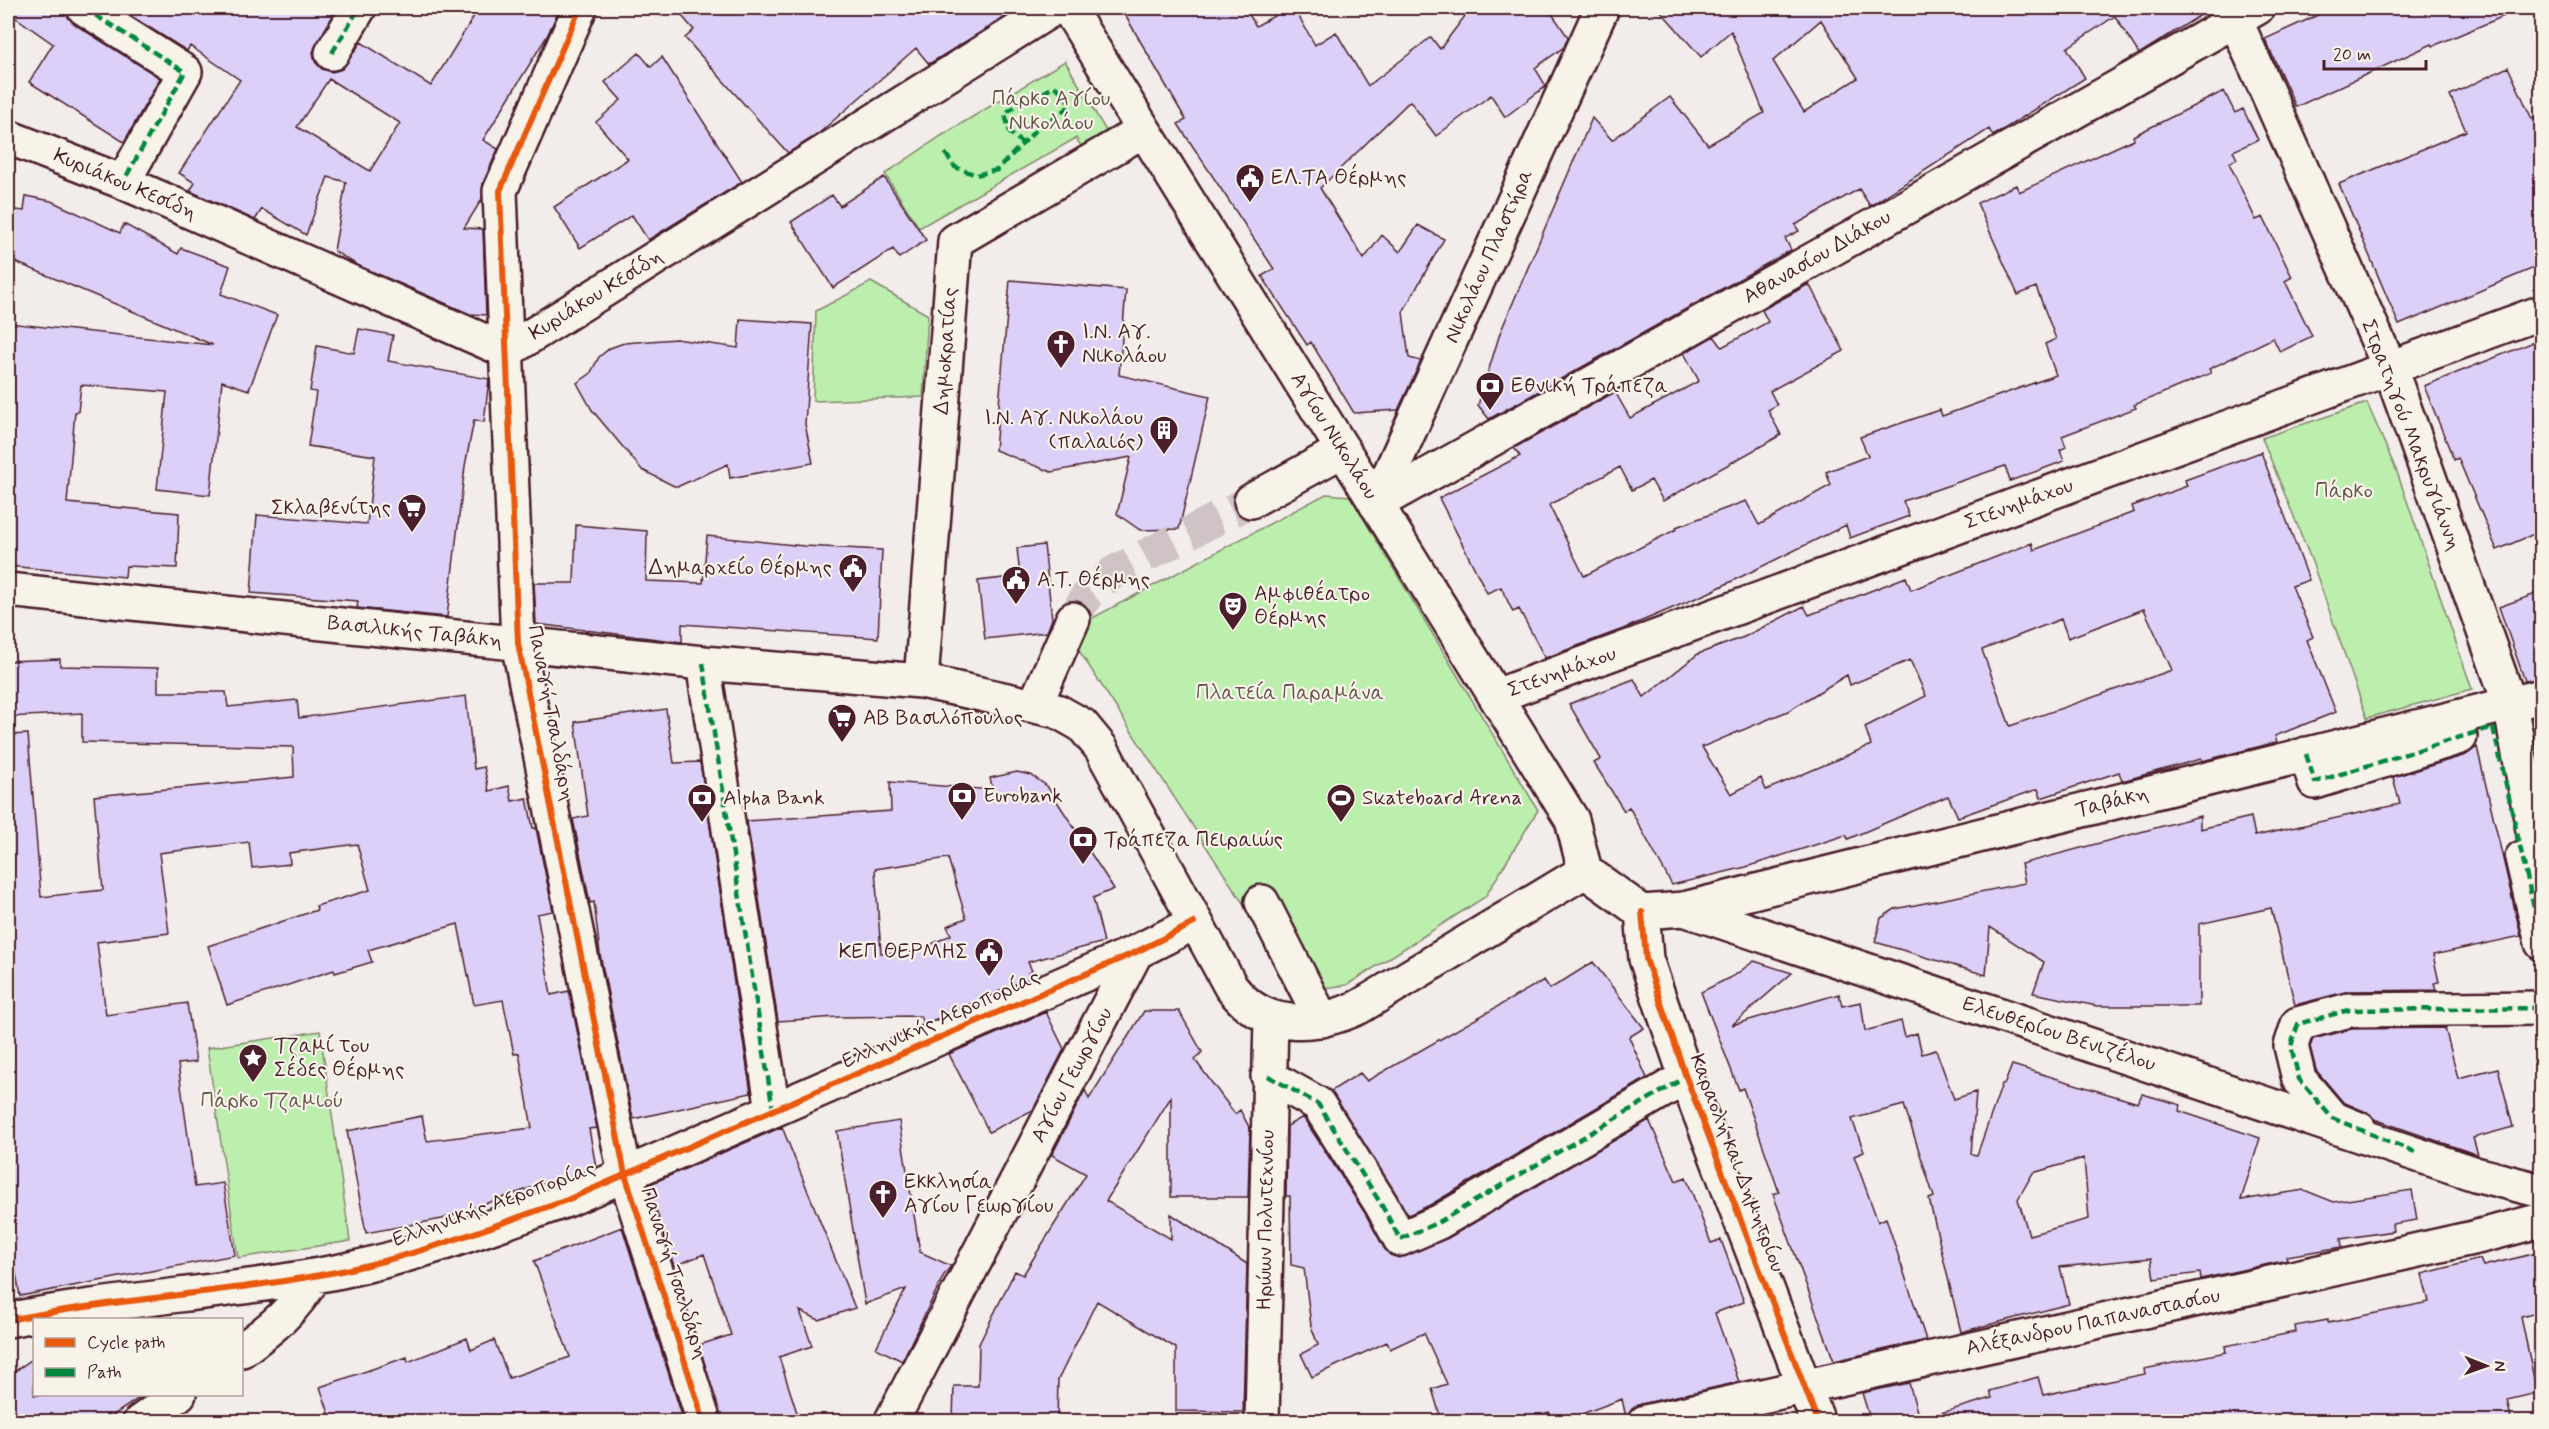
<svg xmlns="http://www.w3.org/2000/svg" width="2549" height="1429" viewBox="0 0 2549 1429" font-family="Mynerve,sans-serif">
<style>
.green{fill:#bceeae;stroke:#83866c;stroke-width:1.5}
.building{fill:#dcd0f8;stroke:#4a1f2b;stroke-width:1.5;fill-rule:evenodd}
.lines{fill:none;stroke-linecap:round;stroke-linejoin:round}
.major-tunnel{stroke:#d0c3c5;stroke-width:33;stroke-dasharray:33 16;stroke-linecap:butt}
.minor-casing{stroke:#4a1f2b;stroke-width:38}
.major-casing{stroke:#4a1f2b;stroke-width:38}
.minor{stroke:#f7f3e8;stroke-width:33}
.major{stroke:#f7f3e8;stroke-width:33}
.quiet{stroke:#00873e;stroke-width:4.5;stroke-dasharray:9 4.5;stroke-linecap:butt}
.cycleway-casing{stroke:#f7f3e8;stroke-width:10}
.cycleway{stroke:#e8590c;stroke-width:6}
.labels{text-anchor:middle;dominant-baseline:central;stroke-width:4.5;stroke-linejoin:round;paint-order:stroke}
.park-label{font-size:21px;fill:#66534c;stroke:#f7f3e8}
.poi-label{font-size:21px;fill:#4a1f2b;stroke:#f7f3e8;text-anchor:start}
.street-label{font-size:21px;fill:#4a1f2b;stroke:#f7f3e8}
</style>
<rect width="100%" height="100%" fill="#f2eceb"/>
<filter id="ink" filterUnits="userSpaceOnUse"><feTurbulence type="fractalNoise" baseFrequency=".0167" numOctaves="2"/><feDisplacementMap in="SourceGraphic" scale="12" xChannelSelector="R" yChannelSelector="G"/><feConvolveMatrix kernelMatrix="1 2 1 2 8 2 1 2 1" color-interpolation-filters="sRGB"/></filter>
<g filter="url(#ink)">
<path class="green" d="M1065,61l44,75 -25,15 -8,-13 -157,90 -34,-54 56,-38z
M871,282l57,33 -5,82 -110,4 3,-90z
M2367,403l30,69 75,217 -105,29 -56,-159 -49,-121z
M1326,494l24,2 188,314 -53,87 -138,88 -47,6 -226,-348 9,-20z
M320,1031l30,210 -112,17 -31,-210z"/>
<path class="building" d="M8,8h57l3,9 6,7 86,54 -36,64 -95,-60 24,-38 -45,-32z
M118,8h219l-24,44 2,10 7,7 10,3 10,-3 19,-27 70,44 48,-78h81l-13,28 -64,104 15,9 -15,34 -1,16 -18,29 19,1 3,86 -16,-1 -113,-49 -23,-14 12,-69 -18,-5 -22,58 -44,-26 -7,11 -65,-29 5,-8 -16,-10 61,-93 -50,-34 -3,5zM329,79l71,44 -30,48 -73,-44z
M675,8h345l-91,56 -13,-16 -99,87 -29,18 -103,-115 9,-8z
M1121,8h124l11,18 32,-18h6l21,37 21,-13 32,54 63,-49 9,12 31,-41h77l20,29 -4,10 -29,21 11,18 -41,31 -14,-22 -55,41 -26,-35 -90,87 44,71 18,-24 18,17 18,-27 26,14 -41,73 6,46 12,3 -23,49 -44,3 -43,-71 -4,3 -45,-69 12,-7 -96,-145 8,-4z
M1658,8h554l-73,46 -24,-38 -48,32 18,30 -92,58 -4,-7 -119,77 -11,-17 -64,36 4,6 -14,7 6,12 -302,169 -11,-14 22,-72 92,-215 20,22 58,-43 38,48 56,-32 -33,-82 -30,26zM1821,20l37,58 -54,34 -31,-51z
M2333,8h190l-90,38 -1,-2 -136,63 -31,-68z
M639,53l12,14 11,-10 80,125 -94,58 -16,-25 -52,33 -26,-41 74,-48 -32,-37 25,-22 -16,-18z
M2508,67l24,52 9,-4v150l-142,60 -60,-141 127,-53 -16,-36z
M2224,91l11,22 8,-4 15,31 -25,11 4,8 -8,4 27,57 7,-3 29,60 -7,4 27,55 -32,16 -7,-14 -64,31 2,4 -77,32 2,3 -74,28 4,11 -6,3 4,11 -54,20 -5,-15 -102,35 6,15 -59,22 -4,-13 -138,68 -85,36 -78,29 -26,-49 -6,3 -12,-25 -14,6 -48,-95 81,-42 -6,-8 101,-56 15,26 69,-37 -15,-28 30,-17 8,11 46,-25 -6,-12 47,-26 35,67 -74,40 7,14 -9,5 13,25 -118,66 -12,-21 -19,10 -12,-23 -71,38 35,71 93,-47 -1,-2 70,-26 13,24 72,-40 -5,-13 42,-16 -8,-19 80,-27 2,6 114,-41 -11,-31 11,-5 -20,-52 -18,8 -41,-92 39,-18 3,7 115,-53 -1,-3z
M884,177l42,63 -27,18 -6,-9 -60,39 -42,-66 41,-27 8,11z
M26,196l25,5 69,32 4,-9 54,30 3,-6 49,18 -9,28 56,21 -28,75 -27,-9 -12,114 -53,-6 10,-97 -86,-7 -3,27h-3l-8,91 112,10 -2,55 -51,-2 -1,11 -117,-11v-243l205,22 -205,-86v-50l16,2z
M1010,280l116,10 -7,85 91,21 -31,133 -39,1 -23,-16 14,-57 -80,15 -56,-22z
M740,319l72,5 -7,100 8,39 -83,15 -2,-14 -49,22h-5l-32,-16 -50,-60 -15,-27 13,-9 9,-17 11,-9 14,-5 52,-4 62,9z
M359,329l34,6 -5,26 101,18 -5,43 -10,-2 -9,46 -18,151 -90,-9 1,-7 -107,-8 6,-78 110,9 8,-68 -67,-10 8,-54 -6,-1 7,-45 37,7z
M2541,339v192l-44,19 -39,-92 -4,2 -30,-74z
M2261,452l48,128 -17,6 21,51 -6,3 29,72 -61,24 2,6 -75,19 -1,-2 -79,22 -3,-9 -78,26 -3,-9 -80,28 -10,-21 -100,43 -2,-4 -100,32 -74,18 -43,-78 -5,4 -30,-48 7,-4 -32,-55 65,-25 10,18 54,-43 46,-17 60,-31 5,9 97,-38 5,13 121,-47 2,7 100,-38 -2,-6 55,-20 -2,-6zM2144,609l28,61 -162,56 -28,-76 79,-31 7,19zM1910,660l16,36 -61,31 6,18 -105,45 -5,-12 -30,16 -29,-47 86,-36 59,-36 3,10z
M576,525l71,6 -1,50 57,2 4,-47 97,10 78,4 -4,88 -196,-14v18l-146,-18 -2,-41h40z
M1044,545l8,74 -5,13 -62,7 -7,-58 42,-5 -3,-28z
M2541,592v86l-16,3 -26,-74z
M60,659v7l98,2v24h68l2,15 69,-7 2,18 167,-22 8,73 10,-2 5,24 20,-5 3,15 15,-3 6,30h3l17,83 -16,3 14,81 18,-4 28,137 -8,1 7,38 -30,13 -24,4 -100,35 -76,14 -19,-102 75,-15 5,25 105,-13 -13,-75 -5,1 -11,-54 -29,5 -16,-81 -90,26 4,12 -37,11 -1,-3 -107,35 -19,-59 109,-36 -1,-4 54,-16 -13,-46 -68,9 1,11 -38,4 -3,-26 -90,11 10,80 -72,9 9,73 81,-12 9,59 -18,2 17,123 28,-4 12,72 -215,41 -12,-68v-493l20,-1 13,163 62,-7 -9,-94 200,-19 -1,-30 -211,-5v-29l-74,4v-56z
M666,709l8,54 26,-1 51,331 -118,26 -33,-165 -6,-52 -4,1 -17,-84 15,-3 -13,-94z
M2477,747l44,189 -88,19 6,27 -5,1 2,7 -87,1 -54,14 -24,-97 -72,16v82h-102l-64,-13 11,-31 -54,-35 -4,48 -111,-33 6,-24 14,-9 130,-26 -4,-19 179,-48v13l51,-12 4,19 145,-32 -7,-27 73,-22z
M1017,772l14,3 16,11 67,103 -21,9 11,44 -76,20 4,9 -4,2 2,5 -98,43 -9,2 -3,-7 -82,1 -60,4 -31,-200 144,-10 -1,-29 103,8 -3,-12zM948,858l18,60 -19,8 4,9 -36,17 -34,1 -6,-84z
M1754,961l38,12 -60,52 107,-31 3,12 19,-4 4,29 36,-10 4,16 12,-4 5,21 14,-4 18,49 22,-7 -5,62 6,1 25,-71 3,-1 7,-18 126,38 4,-9 39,11 -2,6 81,27 -19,62 63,-10 30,12 78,-12 5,30 -25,4 1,7 -52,8 1,8 -56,9 1,4 -86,19 -1,-6 -46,6 -3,-21 -91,9 9,37 -108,28 -32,-133 5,-2 -30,-92 -52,14 12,33 -10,4 24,66 8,-4 40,122 -92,21 -61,-167 6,-2 -36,-104 -4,2 -38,-98 34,-17zM2084,1158l5,61 -60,16 -11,-36 15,-26z
M1593,962l51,66 -15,9 18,41 -217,127 -22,10 -77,-124 29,-18 7,8 177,-101 6,9z
M1144,1011h35l23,41 -7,8 40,54 5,-4 10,19 -2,68h-77v-100l-65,104 65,38v-25l76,50 -4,148 -67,-1v-63l-79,-47 -39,79 -1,42 -104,-2 1,-34h24l1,-42 36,-73 8,4 63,-101 -34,-19 33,-65 4,9z
M1046,1012l18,37 -31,61 -44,22 -40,-78z
M2445,1028l13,50 40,-10 15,59 -40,11 5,17 -104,-36 -8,-7 -23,-10 -27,-32 -6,-23 3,-8 39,-10z
M1303,1117l62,96 19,35 6,7 9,3 49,-20 201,-118 27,61 10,-4 25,66 10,-3 23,62 -29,11 24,69 -98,22 -9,5 -5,13 -5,-23 -62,23h-8l-3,-10 -25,10h-82l-10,-33 15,-5 -23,-51 -34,16 -3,-7 -75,35 -11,-23 17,-9 -7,-19 -7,-58 -13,-3 -1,-69h-4l1,-70z
M899,1121l21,131 31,14 -7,9 -42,86 -26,-13 30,-59 -41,15 -28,-173z
M782,1127l73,181 -36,12 -19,-9 12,35 -33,11 21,65h-78l-23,-77 32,-10 -27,-81 -30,12 -26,-81z
M622,1227l62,195h-352l-12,-35 87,-30 1,5 59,-24 4,12 23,-10 15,38 61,-21 -36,-96z
M2541,1252v60l-20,5 16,76 -30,7 5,22h-574l-1,-8 55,-16 -2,-7 48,-14 5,18 102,-21 -1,-5 82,-17 -1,-6 71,-14 -1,-6 33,-6v3l101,-21 -7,-28 58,-15 3,7z
M34,1358v37h110l-41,27h-95v-46z
M1909,1383l11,39h-49l-9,-29z"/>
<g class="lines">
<path class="major-tunnel" d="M1073,619l14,-24 27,-23 137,-71"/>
<g class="minor-casing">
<path id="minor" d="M84,8l101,64 -62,110
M580,8l-80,183 18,452 107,531 79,248
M1068,8l275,442
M2230,8l160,360 120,336 32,175
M332,53l27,-45
M8,137l115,45 384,169
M507,351l547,-343
M1376,504l449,-251 432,-245
M1376,504l226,-496
M703,663l70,447
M921,681l34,-440 189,-111
M1496,696l1046,-384
M2306,754l9,28 145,-45
M2522,858l20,85
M1262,902l60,118
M1684,909l858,-213
M1642,912l4,47 40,118 132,345
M1268,1076l50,28 63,100 19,35 39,-17 247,-145
M2359,1129l-27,-11 -33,-39 -8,-33 7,-22 51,-14 193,-2
M8,1320c110,-22 223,-27 333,-49 78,-16 152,-45 226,-71l569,-248 58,-29
M242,1350c30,-22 54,-41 72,-74
M140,1422l39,-28
M891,1422l245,-470
M1262,1422l9,-404
M1645,1422l832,-185 65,-17"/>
</g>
<g class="major-casing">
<path id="major" d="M1251,501l92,-51 229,370 13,51
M8,590l695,73 218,18 136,30 25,14 19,23 130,239c32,43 83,41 128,20l226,-136
M1035,705l38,-86
M1585,871l57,41 42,-3 791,265 67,17"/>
</g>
<use href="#minor" class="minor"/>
<use href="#major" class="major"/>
<path class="quiet" d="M84,8l101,64 -62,110
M332,53l27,-45
M945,153l10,14 21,8 21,-5 41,-42 29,-19 1,-13 -14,-10c-16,12 -34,15 -49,28l5,19 12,10
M703,663l70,447
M2306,754l9,28 178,-55 49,216
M1268,1076l50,28 63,100 19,35 39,-17 247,-145
M2415,1152l-83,-34 -33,-39 -8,-33 7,-22 51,-14 193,-2"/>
<g class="cycleway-casing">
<path id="cycleway" d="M580,8l-80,183 18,452 107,531 79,248
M1642,912l4,47 40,118 132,345
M8,1320c110,-22 223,-27 333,-49 78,-16 152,-45 226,-71l569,-248 58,-29"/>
</g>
<use href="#cycleway" class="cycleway"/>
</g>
</g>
<defs>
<g id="civic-pin" transform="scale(1.5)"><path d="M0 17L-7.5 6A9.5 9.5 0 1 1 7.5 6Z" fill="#4a1f2b" stroke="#f7f3e8"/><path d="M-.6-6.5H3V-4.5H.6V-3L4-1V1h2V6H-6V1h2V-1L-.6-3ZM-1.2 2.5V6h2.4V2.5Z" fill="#fff"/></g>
<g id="church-pin" transform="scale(1.5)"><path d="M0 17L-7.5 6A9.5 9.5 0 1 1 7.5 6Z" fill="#4a1f2b" stroke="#f7f3e8"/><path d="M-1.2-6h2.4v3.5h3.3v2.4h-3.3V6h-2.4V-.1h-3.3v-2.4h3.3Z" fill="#fff"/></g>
<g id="bank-pin" transform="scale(1.5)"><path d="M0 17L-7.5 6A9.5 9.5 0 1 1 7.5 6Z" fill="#4a1f2b" stroke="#f7f3e8"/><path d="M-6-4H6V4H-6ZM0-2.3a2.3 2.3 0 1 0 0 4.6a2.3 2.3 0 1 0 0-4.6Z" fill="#fff"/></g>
<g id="building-pin" transform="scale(1.5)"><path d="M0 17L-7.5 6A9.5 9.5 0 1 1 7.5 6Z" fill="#4a1f2b" stroke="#f7f3e8"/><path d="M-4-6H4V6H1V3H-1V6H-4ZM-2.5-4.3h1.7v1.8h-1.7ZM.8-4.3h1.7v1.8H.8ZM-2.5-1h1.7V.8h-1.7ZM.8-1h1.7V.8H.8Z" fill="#fff"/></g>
<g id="supermarket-pin" transform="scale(1.5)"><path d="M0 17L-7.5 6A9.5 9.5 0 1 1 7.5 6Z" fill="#4a1f2b" stroke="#f7f3e8"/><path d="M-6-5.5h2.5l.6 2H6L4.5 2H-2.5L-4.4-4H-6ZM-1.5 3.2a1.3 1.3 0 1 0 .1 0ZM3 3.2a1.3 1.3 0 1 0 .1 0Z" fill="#fff"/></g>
<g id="theatre-pin" transform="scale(1.5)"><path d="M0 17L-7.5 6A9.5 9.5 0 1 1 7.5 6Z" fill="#4a1f2b" stroke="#f7f3e8"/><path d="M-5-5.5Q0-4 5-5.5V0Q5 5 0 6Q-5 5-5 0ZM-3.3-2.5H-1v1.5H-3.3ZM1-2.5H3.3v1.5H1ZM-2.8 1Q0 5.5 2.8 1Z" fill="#fff"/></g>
<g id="stadium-pin" transform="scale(1.5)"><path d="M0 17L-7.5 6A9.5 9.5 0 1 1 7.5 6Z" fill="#4a1f2b" stroke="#f7f3e8"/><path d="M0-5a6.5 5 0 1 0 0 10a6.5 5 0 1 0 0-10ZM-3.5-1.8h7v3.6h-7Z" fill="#fff"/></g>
<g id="sight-pin" transform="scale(1.5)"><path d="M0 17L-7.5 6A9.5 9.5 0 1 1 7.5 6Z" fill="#4a1f2b" stroke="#f7f3e8"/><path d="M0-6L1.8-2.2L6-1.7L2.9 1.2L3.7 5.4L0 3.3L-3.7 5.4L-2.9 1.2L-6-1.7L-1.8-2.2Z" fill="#fff"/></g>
</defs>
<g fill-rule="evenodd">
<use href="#civic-pin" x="1250" y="178"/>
<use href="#church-pin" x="1061" y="344"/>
<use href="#bank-pin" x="1490" y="386"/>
<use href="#building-pin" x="1164" y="430"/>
<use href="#supermarket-pin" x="412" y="508"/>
<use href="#civic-pin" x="853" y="568"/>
<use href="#civic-pin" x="1016" y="580"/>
<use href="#theatre-pin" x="1233" y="606"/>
<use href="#supermarket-pin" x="842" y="718"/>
<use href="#bank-pin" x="962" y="796"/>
<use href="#bank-pin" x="702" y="798"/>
<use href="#stadium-pin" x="1341" y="798"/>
<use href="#bank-pin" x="1083" y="840"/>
<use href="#civic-pin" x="989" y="952"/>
<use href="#sight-pin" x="253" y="1058"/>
<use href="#church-pin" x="883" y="1194"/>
</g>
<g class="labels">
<g class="park-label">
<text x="1051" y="99">Πάρκο Αγίου<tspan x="1051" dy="24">Νικολάου</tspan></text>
<text x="2344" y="491">Πάρκο</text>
<text x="1290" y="693">Πλατεία Παραμάνα</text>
<text x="272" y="1101">Πάρκο Τζαμιού</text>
</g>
<g class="poi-label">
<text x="1271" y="178">ΕΛ.ΤΑ Θέρμης</text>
<text x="1082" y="332">Ι.Ν. Αγ.<tspan x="1082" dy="24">Νικολάου</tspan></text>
<text x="1511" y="386">Εθνική Τράπεζα</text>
<text x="1143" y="418" text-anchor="end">Ι.Ν. Αγ. Νικολάου<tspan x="1143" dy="24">(παλαιός)</tspan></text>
<text x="391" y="508" text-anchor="end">Σκλαβενίτης</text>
<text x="832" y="568" text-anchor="end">Δημαρχείο Θέρμης</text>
<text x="1037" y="580">Α.Τ. Θέρμης</text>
<text x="1254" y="594">Αμφιθέατρο<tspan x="1254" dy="24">Θέρμης</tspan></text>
<text x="863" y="718">ΑΒ Βασιλόπουλος</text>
<text x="983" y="796">Eurobank</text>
<text x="723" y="798">Alpha Bank</text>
<text x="1362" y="798">Skateboard Arena</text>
<text x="1104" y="840">Τράπεζα Πειραιώς</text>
<text x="968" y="952" text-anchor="end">ΚΕΠ ΘΕΡΜΗΣ</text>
<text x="274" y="1046">Τζαμί του<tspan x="274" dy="24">Σέδες Θέρμης</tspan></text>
<text x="904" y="1182">Εκκλησία<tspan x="904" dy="24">Αγίου Γεωργίου</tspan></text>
</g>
<g class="street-label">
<text transform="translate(125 184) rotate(23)">Κυριάκου Κεσίδη</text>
<text transform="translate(1489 256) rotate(-66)">Νικολάου Πλαστήρα</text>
<text transform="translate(1817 257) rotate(-30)">Αθανασίου Διάκου</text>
<text transform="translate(596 295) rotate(-32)">Κυριάκου Κεσίδη</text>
<text transform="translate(946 351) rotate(-86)">Δημοκρατίας</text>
<text transform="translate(2411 435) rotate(69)">Στρατηγού Μακρυγιάννη</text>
<text transform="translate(1334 436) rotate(58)">Αγίου Νικολάου</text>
<text transform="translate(2019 504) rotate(-20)">Στενημάχου</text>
<text transform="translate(415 632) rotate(6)">Βασιλικής Ταβάκη</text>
<text transform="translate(1562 672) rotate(-20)">Στενημάχου</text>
<text transform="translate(551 713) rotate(79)">Παναγή Τσαλδάρη</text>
<text transform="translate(2112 802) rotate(-14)">Ταβάκη</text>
<text transform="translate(941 1019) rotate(-24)">Ελληνικής Αεροπορίας</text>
<text transform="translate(2059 1034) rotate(18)">Ελευθερίου Βενιζέλου</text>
<text transform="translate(1072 1075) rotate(-62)">Αγίου Γεωργίου</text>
<text transform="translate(1737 1163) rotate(69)">Καραολή και Δημητρίου</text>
<text transform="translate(494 1204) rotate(-20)">Ελληνικής Αεροπορίας</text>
<text transform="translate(1266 1220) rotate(-89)">Ηρώων Πολυτεχνίου</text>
<text transform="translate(674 1273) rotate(72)">Παναγή Τσαλδάρη</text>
<text transform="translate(2093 1322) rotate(-12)">Αλέξανδρου Παπαναστασίου</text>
</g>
</g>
<rect width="2549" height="1429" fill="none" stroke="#f7f3e8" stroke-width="30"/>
<rect x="15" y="15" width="2519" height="1399" fill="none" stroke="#4a1f2b" stroke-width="2" filter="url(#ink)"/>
<rect x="33" y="1318" width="210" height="78" fill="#f7f3e8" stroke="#b29e9c" stroke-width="1.5"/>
<rect x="45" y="1338" width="30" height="9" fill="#e8590c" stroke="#b29e9c" stroke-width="1.5"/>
<text x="87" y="1348" font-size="18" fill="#4a1f2b">Cycle path</text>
<rect x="45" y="1368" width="30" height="9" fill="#00873e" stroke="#b29e9c" stroke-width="1.5"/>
<text x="87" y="1378" font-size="18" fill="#4a1f2b">Path</text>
<g transform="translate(2486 1366) rotate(91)" stroke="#f7f3e8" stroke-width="4.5" paint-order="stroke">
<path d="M0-4.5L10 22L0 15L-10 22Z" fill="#4a1f2b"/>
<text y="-9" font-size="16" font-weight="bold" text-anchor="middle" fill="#4a1f2b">N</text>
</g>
<path d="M2324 60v9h102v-9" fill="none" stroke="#4a1f2b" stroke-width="3"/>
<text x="2333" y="60" font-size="18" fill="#4a1f2b" stroke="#f7f3e8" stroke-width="4.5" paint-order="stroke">20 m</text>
</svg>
